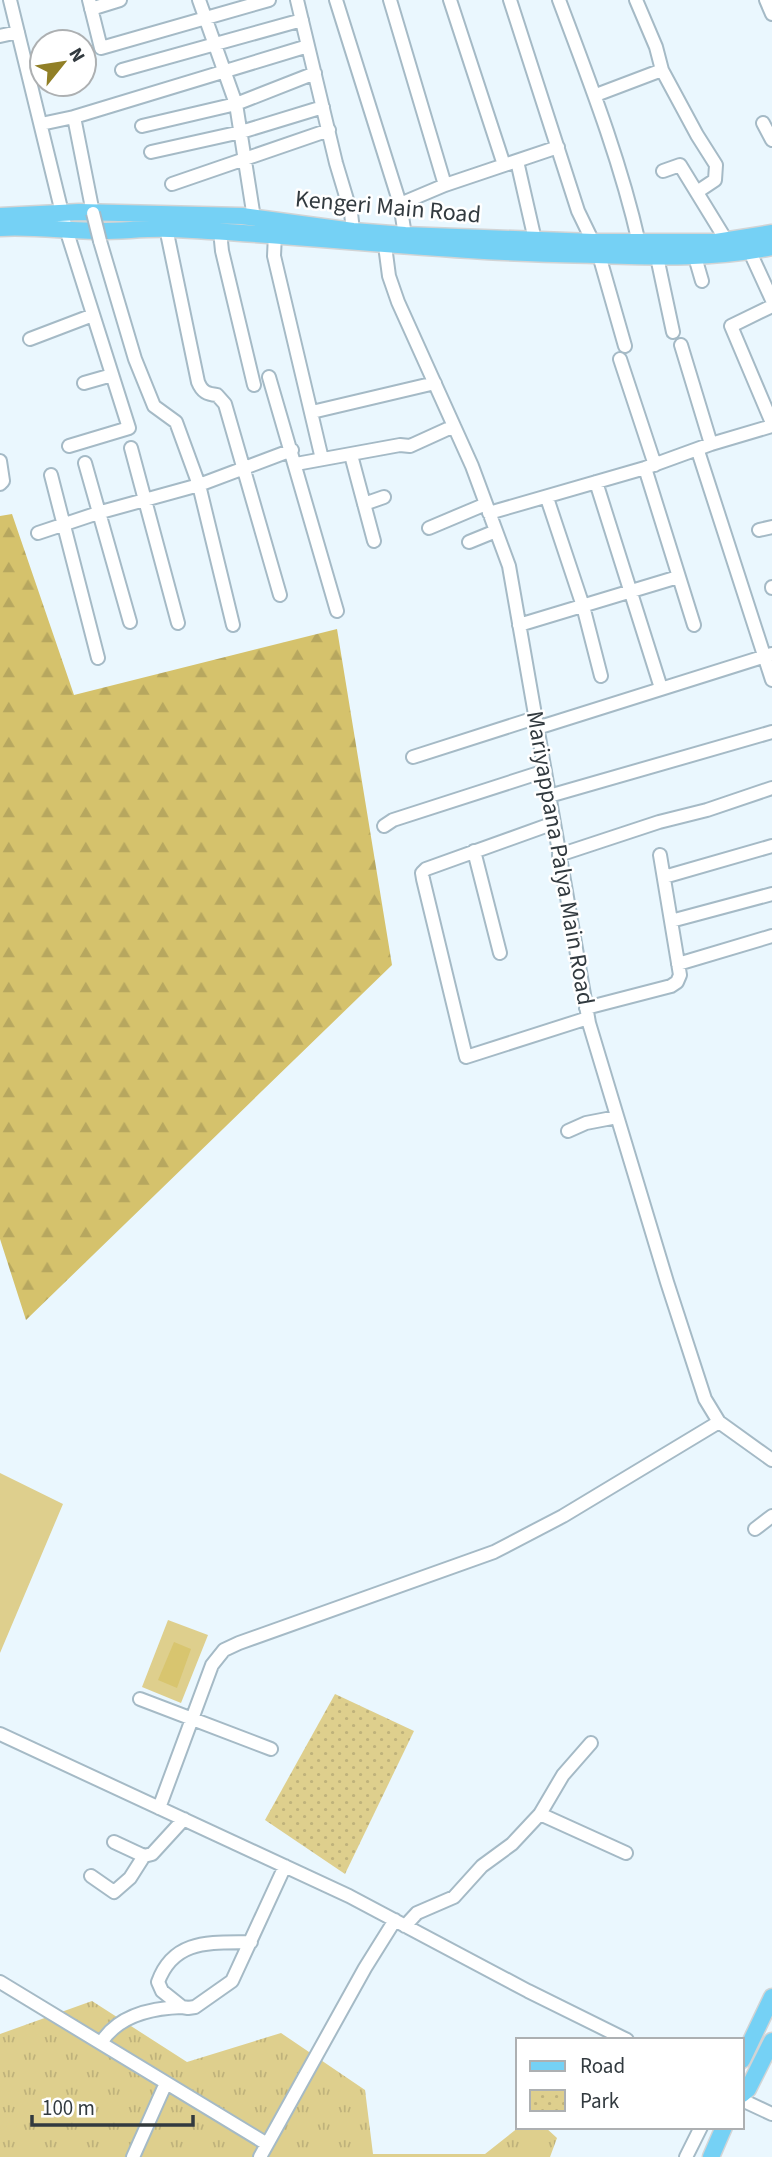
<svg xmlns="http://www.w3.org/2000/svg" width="772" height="2157" viewBox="0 0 772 2157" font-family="'Source Sans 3',sans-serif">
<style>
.grass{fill:url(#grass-tufts)}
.forest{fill:url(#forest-firs)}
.park{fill:url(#park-dots)}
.pitch{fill:#decf8d}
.water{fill:#d8c56f}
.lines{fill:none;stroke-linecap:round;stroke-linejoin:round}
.minor-casing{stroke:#a5bac6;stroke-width:16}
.major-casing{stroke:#d2d4d5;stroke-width:19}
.minor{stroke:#fff;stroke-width:12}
.major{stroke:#75d1f5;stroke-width:16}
.minor-bridge-casing{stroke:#a5bac6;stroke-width:16;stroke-linecap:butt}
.minor-bridge{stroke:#fff;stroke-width:12}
.labels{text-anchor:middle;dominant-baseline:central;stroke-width:5;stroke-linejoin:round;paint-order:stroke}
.street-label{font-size:24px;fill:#323a3f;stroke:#fff}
</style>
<defs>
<pattern id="grass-tufts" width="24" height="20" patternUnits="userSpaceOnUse" patternTransform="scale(1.75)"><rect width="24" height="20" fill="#decf8d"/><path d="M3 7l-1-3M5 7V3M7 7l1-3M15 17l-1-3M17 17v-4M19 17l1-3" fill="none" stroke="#bfb27b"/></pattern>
<pattern id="forest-firs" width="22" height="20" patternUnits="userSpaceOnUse" patternTransform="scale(1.75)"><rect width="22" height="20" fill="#d5c26c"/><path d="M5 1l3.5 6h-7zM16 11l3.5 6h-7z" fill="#b7a75f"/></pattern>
<pattern id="park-dots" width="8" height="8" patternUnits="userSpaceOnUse" patternTransform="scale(1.75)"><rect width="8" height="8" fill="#decf8d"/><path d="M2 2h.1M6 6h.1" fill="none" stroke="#bfb27b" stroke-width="1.8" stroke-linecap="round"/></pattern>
</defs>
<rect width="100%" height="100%" fill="#eaf7fe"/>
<path class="grass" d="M92,2001l95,61 94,-29 84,57 8,64h112l34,-27h26l12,11 -7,19h-550v-123z"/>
<path class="forest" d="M12,514l62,181 263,-66 55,336 -366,355 -26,-81v-723z"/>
<path class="park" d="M335,1694l79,37 -69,143 -80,-54z"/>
<path class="pitch" d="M0,1473l63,31 -63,149z
M168,1620l40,15 -27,68 -39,-16z"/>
<path class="water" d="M174,1642l17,7 -14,39 -19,-8z"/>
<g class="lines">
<g class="minor-casing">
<path id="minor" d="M10,0l56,229 63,199 -60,18
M89,0l12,48 168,-48
M199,0l37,104 18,114
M297,0l39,163 15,50 3,26
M336,0l64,204 5,31
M390,0l55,185
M450,0l54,165
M510,0l68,211 15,31
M559,0c30,80 61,159 80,243
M766,0l6,14
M91,9l29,-9
M0,36l18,-4
M122,70l180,-50
M662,70l35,65 19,30 -1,15 -18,12
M596,95l66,-25 -6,-23 -20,-47
M74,117l234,-71
M763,123l9,17
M41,124l33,-7 19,96
M142,126l94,-22 79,-31
M151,152l90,-20 82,-25
M517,161l18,79
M663,171l17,-6 46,75
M172,184l157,-54
M400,204l45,-19 113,-38
M166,228l32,154c4,10 9,12 19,13l8,9 55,191
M220,231l2,20 32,134
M275,234l-1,22 48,203
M384,238l5,38 9,26 74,164 37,100 80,457 78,259 38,117 14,23 53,38
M100,241l35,118 19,47 22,16 23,63 34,140
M750,252l22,48
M599,255l26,91
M657,257l16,75
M695,257l7,24
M772,306l-41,20 41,97
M30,339l63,-24
M681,345l30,99
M620,359l35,106
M269,377l68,234
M84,383l28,-8
M312,412l123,-29
M131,448l47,175
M698,451l74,229
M351,455l23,86
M0,461l3,20 -3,3
M85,463l45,159
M296,464l104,-19 10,1 44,-20
M645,468l49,157
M51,475l47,183
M596,482l65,206
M547,498l36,108 18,70
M364,504l20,-7
M489,513l156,-45 66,-24 61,-18
M429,528l57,-24
M759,530l13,-3
M38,533l63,-21 98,-27 93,-35
M469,542l27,-11
M772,588v-1
M519,625l159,-48
M537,728l235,-74
M413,757l122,-39
M549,796l223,-64
M554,823l-128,46 -4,4 1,6 43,178 122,-39
M384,826l9,-6 152,-49
M474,851l26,102
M559,855l100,-33 48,-12 65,-22
M664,877l108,-31
M671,921l101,-27
M678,964l94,-28
M586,1008l85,-22 6,-4 3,-7 -20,-120
M568,1131l18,-8 31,-6
M755,1529l17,-13
M140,1699l131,50
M0,1734l349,162 179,95 99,49
M159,1808l53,-143 12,-15 15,-7 255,-91 69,-36 156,-94
M540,1814l86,39
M114,1842l30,14
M91,1876l23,16 16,-14 14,-22 8,-2 32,-35
M405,1926l12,-13 37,-16 28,-31 30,-22 28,-30 23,-39 28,-32
M251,1942c-39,1 -77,-4 -93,40l4,9 20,16 6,1 7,-1 37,-26 53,-115
M0,1982l267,162
M101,2043c17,-28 50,-35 81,-36
M742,2100l30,14
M133,2157l33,-74
M260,2157l105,-189 30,-48
M686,2157l15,-30"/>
</g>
<g class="major-casing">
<path id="major" d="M0,216l79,-4 163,4 111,15 52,4 188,7h123l56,-9
M0,228c34,-2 67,3 101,3 23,0 46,-3 69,-2 128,5 256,22 385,25 73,1 145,8 217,-7
M742,2060l30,-63
M742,2094l6,-5 24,-48
M711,2157l13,-30"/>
</g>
<use href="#minor" class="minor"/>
<use href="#major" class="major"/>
<g class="minor-bridge-casing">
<path id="minor-bridge" d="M93,213l7,28"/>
</g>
<use href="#minor-bridge" class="minor-bridge"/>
</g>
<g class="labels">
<g class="street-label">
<text transform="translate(388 207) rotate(5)">Kengeri Main Road</text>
<text transform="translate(560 858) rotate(80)">Mariyappana Palya Main Road</text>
</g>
</g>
<rect x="516" y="2038" width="228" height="91" fill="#ffffff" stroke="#adb0b2" stroke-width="2"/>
<rect x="530" y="2061" width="35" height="10" fill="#75d1f5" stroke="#adb0b2" stroke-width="2"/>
<text x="580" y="2073" font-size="21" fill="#323a3f">Road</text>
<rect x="530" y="2090" width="35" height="21" fill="url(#park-dots)" stroke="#adb0b2" stroke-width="2"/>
<text x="580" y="2108" font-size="21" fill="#323a3f">Park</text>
<g transform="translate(63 63) rotate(60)"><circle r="33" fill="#ffffff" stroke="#adb0b2" stroke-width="2"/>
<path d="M0-5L12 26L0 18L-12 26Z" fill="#917f26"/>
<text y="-10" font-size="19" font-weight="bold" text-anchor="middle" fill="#323a3f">N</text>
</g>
<path d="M32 2115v10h161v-10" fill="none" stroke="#323a3f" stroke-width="3.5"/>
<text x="42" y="2115" font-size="21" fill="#323a3f" stroke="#ffffff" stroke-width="5" paint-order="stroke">100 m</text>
</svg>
